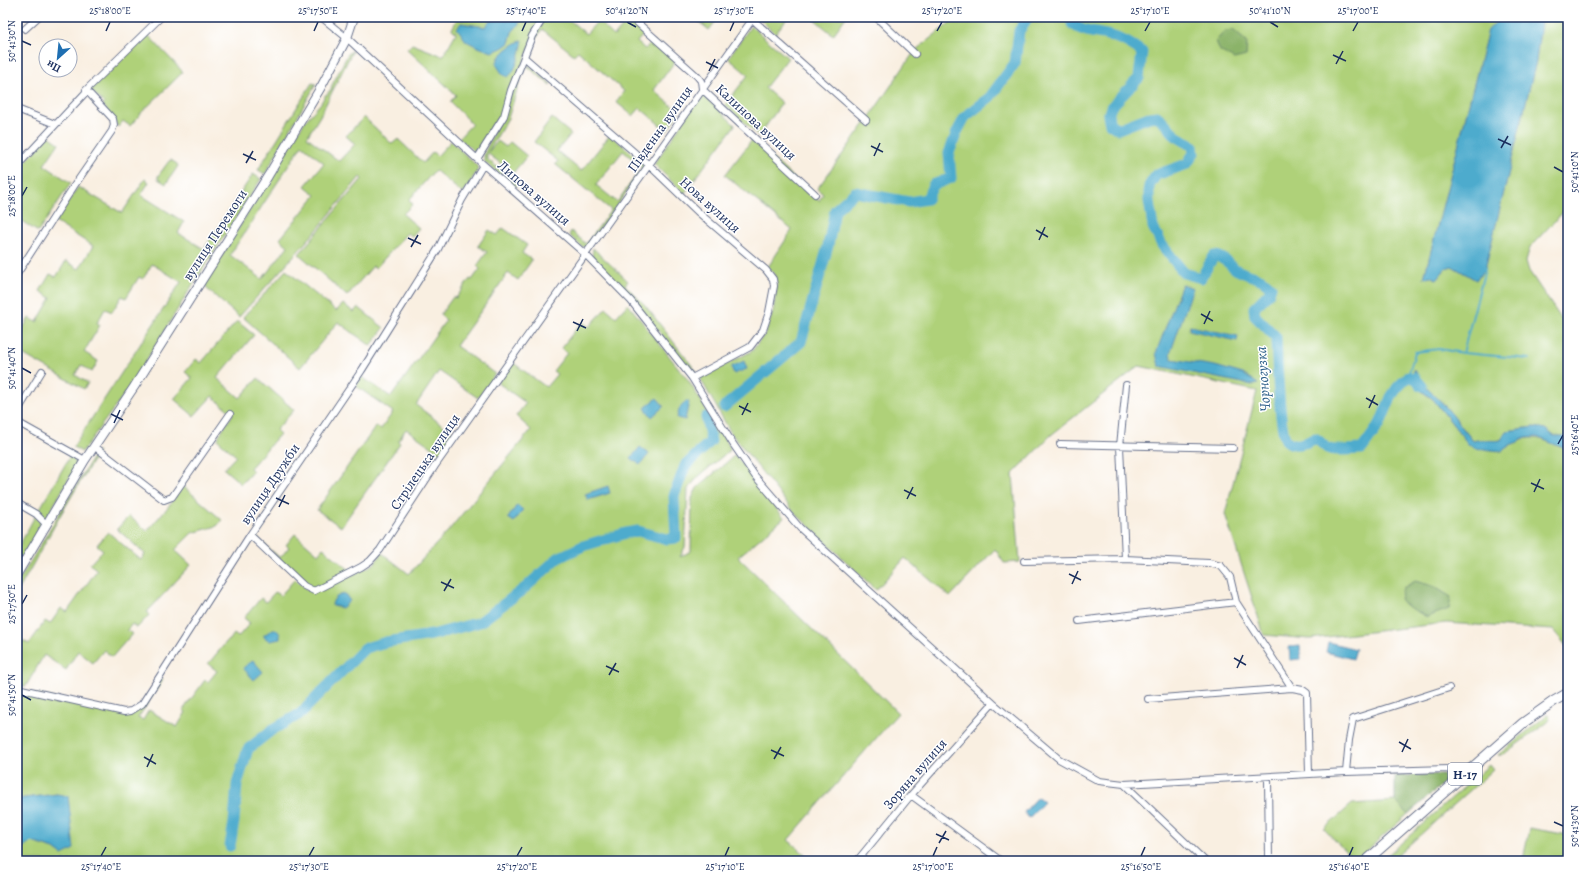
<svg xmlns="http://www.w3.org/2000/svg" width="1585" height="878" viewBox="0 0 1585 878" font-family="Alegreya,serif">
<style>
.green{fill:#afd179;stroke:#65806c;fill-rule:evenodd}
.forest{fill:#8bb369;stroke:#537164}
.water{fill:#4eabcd;stroke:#346d96}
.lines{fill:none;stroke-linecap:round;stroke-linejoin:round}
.stream{stroke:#4eabcd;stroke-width:2}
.river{stroke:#4eabcd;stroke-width:11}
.street-casing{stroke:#69728c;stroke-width:8}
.secondary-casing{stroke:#69728c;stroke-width:10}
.primary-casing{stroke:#69728c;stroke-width:11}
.street{stroke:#fff;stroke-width:6}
.secondary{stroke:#fff;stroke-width:8}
.primary{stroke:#fff;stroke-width:9}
.ticks{fill:none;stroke:#1b2f5e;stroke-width:1.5}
.labels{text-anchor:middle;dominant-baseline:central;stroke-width:3;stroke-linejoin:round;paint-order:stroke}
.shield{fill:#fff;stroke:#5f6d8e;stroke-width:1}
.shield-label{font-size:13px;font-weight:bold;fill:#1b2f5e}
.street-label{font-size:14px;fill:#1b2f5e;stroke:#fff}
.water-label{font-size:15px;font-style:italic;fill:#2f618a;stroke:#fff}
.neatline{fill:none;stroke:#1b2f5e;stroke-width:1.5}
.ticks-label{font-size:10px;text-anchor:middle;fill:#1b2f5e}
</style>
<rect width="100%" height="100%" fill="#fff"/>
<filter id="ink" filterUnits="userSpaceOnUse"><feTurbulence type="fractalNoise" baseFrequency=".025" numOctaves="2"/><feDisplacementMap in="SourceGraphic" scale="8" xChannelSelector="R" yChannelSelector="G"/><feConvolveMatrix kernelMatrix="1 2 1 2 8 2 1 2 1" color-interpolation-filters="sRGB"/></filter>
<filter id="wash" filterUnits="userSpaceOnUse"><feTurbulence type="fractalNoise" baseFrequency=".012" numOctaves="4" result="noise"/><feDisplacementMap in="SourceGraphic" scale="16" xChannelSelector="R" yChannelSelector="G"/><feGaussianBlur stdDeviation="0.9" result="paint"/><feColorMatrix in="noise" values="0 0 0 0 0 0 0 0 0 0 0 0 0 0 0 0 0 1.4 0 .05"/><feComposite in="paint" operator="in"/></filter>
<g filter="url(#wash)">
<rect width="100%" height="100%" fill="#f9efe1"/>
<path class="green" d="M469,17h73l-40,99 -22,35 -5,1 -16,-14 13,-14 -22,-22 6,-7 -49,-46 5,-5 31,12 13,-23 -4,-4 5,-10h12zM461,23l24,4 34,-4 -7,9 -3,11zM522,40l-1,9 -23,9z
M546,17h20l20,17 12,-13 16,15 14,-16 16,14 -7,8 8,7 8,-8 23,19 -22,30 25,22 -12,19 -27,-23 -7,8 -17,-14 8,-11 -46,-40 -4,4 -32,-26 -15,26 7,-18z
M693,17h26l-10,13z
M758,17h30l-13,17z
M812,17h34l-13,18z
M957,17h544l-13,13 -64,248 6,-2 7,3 9,-11 6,-2 24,14 9,-11 51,-208 5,-39 -18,-5h45v190l-38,40 -4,14 3,10 39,58v109l-5,-2h-9l-9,-7 -12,-2 -26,4 -6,9c-10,2 -18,-2 -28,1 -11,-14 -22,-29 -35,-42 -12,-11 -16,-13 -23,-30l-5,9 3,2 11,13 9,6 36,46 33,6c26,-21 38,-13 66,-1v198l-15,-18 -107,-7 -136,16 -46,-4 -39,-121 32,-123 -118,-25 -88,69 -38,39 7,88 -16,1 -9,-14 -45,48 -45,-39 -29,32 -83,-79 -62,-78 -31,-55 52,-27 14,-19 7,-20 4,-26 -1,-10 -8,-9 24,-37 -67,-55 27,-35 67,61 4,-7 -6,-5 47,-64 48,-70 5,-6z
M751,26l37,32 -23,30 17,15 -23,33 -34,-31 23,-30 -20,-17z
M148,35l35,37 -41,40 -12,14 -7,-5 -5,6 -15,-22 1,-2 -13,-12v-2z
M353,50l-33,66 -13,21 32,24 16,-17 -9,-8 18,-19 28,27 6,-5 25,24 10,-11 4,4 14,-15 28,27 -16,26 -28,-24 -26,30 4,4 -10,10 16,14 -7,8 -5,-3 -31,35 -3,-2 -26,30 -48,-42 63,-75 -2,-2 -44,54 -77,86 -32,-28 -2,-5 2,-5 98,-158 16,-18 5,-9 1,1 2,-4h1l2,-3 -1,-1 17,-33zM302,145l22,18 -19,23 11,9 -36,44 8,7 -26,33 -32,-24z
M526,65l4,1 21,18 -1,1 -23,-19 -3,2 -16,50 -20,34 10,-11 8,6 4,-5 17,14 -14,17 -26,-20v6l31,25 -3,3 -27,-22 -4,-4v-7l39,-87z
M312,83l4,1 -51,90 -7,-4z
M702,94l33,31 -51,69 -30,-30z
M552,118l19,16 -14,17 24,20 29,-36 34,28 1,3 -57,80 -6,1 -13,-12 2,-4 15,13 25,-34 -56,-46 3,-3 -24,-19zM623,151l18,15v3l-24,33 -21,-17z
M49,136l10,7 -15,22 27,18 -33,49 -21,-14v-47z
M171,160l6,4 1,2 -12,18 -8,-5v-3l11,-15z
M253,174l8,5 -66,102 -64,104 -49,67 -9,-5 108,-165 -29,-18 -9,15 -4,-2 -13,21 -4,-2 -10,16 -7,-3 -8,14 3,2 -16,27 14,9 -6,11 -11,-7 -6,10 13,8 -4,6 -65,-37 4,-5 -6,-4v-5l12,-20 8,4 14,-24 -11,-7 10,-17 6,3 10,-16 13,8 14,-23 -38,-24 23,-35 44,26 23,-34 4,3 -8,13 43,27 -6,11 26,16z
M503,228l24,17 -5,8 10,7 -14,20 -10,-7 -52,73 39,28 -17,24 -39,-27 -23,34 37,28 -13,20 -34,-24 -8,12 2,2 -59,84 -24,-17 59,-84 5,3 12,-17 -37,-26 6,-9 29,20 55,-77 -6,-5 13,-18 3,1 14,-19 2,1 8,-11 -3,-3 10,-14 -9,-6 11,-16 8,5z
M593,248l35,33 -3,4 20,20 51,66 -4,2 -59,-74 -41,-42z
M286,270l50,41 7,-7 11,8 4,-5 26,21 -13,18 -33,-24 -38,46 -57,-51z
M628,304l60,76 43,69 -33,28 -10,12 -3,58 -5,10 11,-6 1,-53 5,-10 38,-33 49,63 -46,39 160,156 -110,127 25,21h-796v-10l15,-9 22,7 8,6 -5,-61 -40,5v-109l112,25c15,-6 23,-23 32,-36l2,1 -25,38 5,2 6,-10 28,17 9,-15 -3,-2 22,-30 3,2 9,-11 -9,-7 20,-24 1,1 5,-7 4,3 12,-14 -6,-5 17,-20 5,4 9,-10 5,4 15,-17 13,11 44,-15 22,-11 8,-11 27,21 40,-44 82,-100 -15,-14 10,-13 -28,-20 14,-21 34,25 11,-13 -4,-3 14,-18 -6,-5 21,-26 7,5 17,-19 10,9z
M237,321l17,14 -37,43 23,20 18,-20 36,32 -18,20 4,4 -30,34 3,3 -12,13 -17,-15 12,-13 -18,-16 1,-5 14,-21 -21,-18 -18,20 -20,-17 18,-21 -7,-6 11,-13 5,4z
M96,452h2l-37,62 -44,79v-9z
M70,456l4,2 2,8 -30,53 -8,-7z
M183,486l39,34 -5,6 -25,7 -17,17 16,15 -44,47 2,3 -12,13 -5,-4 -5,6 5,4 -20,23 -8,-7 -11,13 -15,-12 -12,19 -22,-15 -18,31h-9v-38l5,-8 7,4 16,-23 5,3 11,-16 6,4 30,-42 -7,-6 13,-14 -6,-5 11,-13 33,28 4,-6 -28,-25 12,-13 18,15 21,-24z
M35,516l5,5v6l-23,41v-18z
M295,534l23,20 5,-6 28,23 -37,18 -4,-1 -55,-52 25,22 9,-11 -3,-2z
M1547,715l2,1 1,3 -2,3 -47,34 -3,-1z
M1489,765l4,5 -102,91h-10z
M1395,801l13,13 -53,47 -31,-32 28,-25z
M1529,828l39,7v26h-45z"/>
<path class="forest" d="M1233,30l14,12 -1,14 -12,3 -14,-8 -4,-10 9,-10z
M1415,581l18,5 18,11 -2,12 -22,8 -22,-12 -5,-6 3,-11z
M1444,774v9l-36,31 -13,-13v-25z"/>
<path class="water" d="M1501,17h22l18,5 -5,39 -51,208 -9,11 -24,-14 -6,2 -9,11 -7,-3 -6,2 64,-248z
M517,20l3,3 -8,9 -3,11 -7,5 -10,4 -14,-5 -12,-6 -9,-13 4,-5 24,4 5,-6z
M523,40c-2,11 -6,30 -15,37l-5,-2 -7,-11c4,-11 16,-20 27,-24z
M1182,284l11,4 -23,66 2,5 43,7 28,8 15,10 -6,1 -93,-19 -3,-13z
M1190,326l48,10 -1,5 -48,-11z
M744,361l3,8 -13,5 -3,-7z
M1415,369c8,20 16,21 29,36 10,11 19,24 29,36 10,-3 18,1 28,-1l6,-9 26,-4 12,2 9,7h9l5,2v12l-31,-13 -14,1 -5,4 -8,3 -8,6 -20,-2 -8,-1 -5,-3 -36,-46 -14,-10 -6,-9 -3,-1z
M657,398l7,8 -12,11 -7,-9z
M686,401l3,1 -4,18 -8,-2 2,-9z
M640,447l9,7 -9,11 -9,-7z
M608,486l2,7 -22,7 -3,-6z
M517,505l6,5 -9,12 -6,-4z
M345,594l5,7 -8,7 -10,-3c1,-7 6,-10 13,-11z
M273,629h3l4,5v5l-10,2 -6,-4v-2z
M1328,642l28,7 -3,10 -27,-7z
M1300,646l1,13 -11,1 -1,-13z
M253,660l10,12 -9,8 -11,-12z
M57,794l11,2 6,53 -12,6 -8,-6 -22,-7 -15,9v-52z
M1038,797l6,5 -15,16 -5,-6z"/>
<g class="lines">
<path class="stream" d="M1457,17l40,4
M1463,353l67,6
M1408,377l7,-25 24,-3 24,4 22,-84"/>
<path class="river" d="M1074,17l-2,7c13,10 27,8 42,13 10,3 20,9 28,15l-3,26 -28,29 -3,9 2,8 8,5 31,-12 8,-1 7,6 12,14 17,10 1,7 -7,11 -31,11 -7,11v15l4,26 9,18 22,28 17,5 13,-22c9,-1 15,9 23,14 13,7 22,5 34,17l-2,6 -15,15 1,8 21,21c1,18 3,92 10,103 7,8 22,3 29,-2 5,3 7,6 12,10 6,4 27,1 35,1l18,-25 11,-27 6,-9 11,-11 7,1 7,8
M724,407l77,-65 27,-96 7,-36 20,-18 54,10 18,-3 6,-14 18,-7 -2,-25 8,-21 8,-15 25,-20 25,-34 4,-32 9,-14
M230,846l4,-24 3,-38 11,-35 24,-19 28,-16 65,-66 21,-6 46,-7 48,-13 45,-34 33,-30 25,-12 43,-13 12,-2 29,8 9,-1 -2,-42 11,-30 26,-25 -5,-24"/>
</g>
</g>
<g filter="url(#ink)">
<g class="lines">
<g class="street-casing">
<path id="street" d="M321,17l26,21 130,121 108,95 46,47 61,77 41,66 22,32 45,52 193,175 66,56 40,22 25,3 222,-12 102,-3 12,10
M631,17l66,59 4,5 1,8 113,105
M876,17l39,37
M752,19l114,101
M25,29l13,-12
M524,57l125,108 50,48 67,57 7,9 1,7 -5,26 -6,18 -13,17 -58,31
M86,90l75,-73
M17,109l38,15
M477,159l27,-43 7,-26 13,-33 8,-21 12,-19
M17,166l70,-75 26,28 1,6 -2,6 -38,55 -57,88
M17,412l25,-41
M17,422l68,38
M1060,444l173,4
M94,446l70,54 8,-3 58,-83
M17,503l19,11 11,11
M250,535l54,51 10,5 47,-24 9,-6 10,-11 55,-84 319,-449
M1125,559l-5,-113 6,-61
M1024,561l101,-2 84,4 12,3 9,11 6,25 56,86 11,2 4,3 2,81
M1079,621l157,-19
M17,688l107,24 7,-1 11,-7 108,-169 112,-165 76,-121 24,-49 21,-35
M1148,699l144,-11
M1346,772l3,-32 4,-21 96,-31
M1268,778l1,83
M1124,784l81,77
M911,795l90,66
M857,861l54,-66 82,-92"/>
</g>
<g class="secondary-casing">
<path id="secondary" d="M17,574l68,-114 49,-73 134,-211 53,-89 26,-49 7,-21"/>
</g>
<g class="primary-casing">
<path id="primary" d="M1366,861l157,-138 31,-22 14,-8"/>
</g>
<use href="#street" class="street"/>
<use href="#secondary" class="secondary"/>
<use href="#primary" class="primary"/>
</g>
</g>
<path class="ticks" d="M627,22l9,5M1270,22l8,5M106,31l4,-9M314,31l4,-9M522,31l4,-9M730,31l4,-9M937,31l5,-9M1145,31l5,-9M1353,31l5,-9M22,41l9,4M1333,55l13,6M706,62l12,6M1336,64l7,-13M709,71l6,-12M1498,139l13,6M871,146l12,6M1501,148l7,-12M243,154l13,6M874,156l6,-13M246,163l7,-12M1554,167l9,5M22,196l5,-9M1036,230l12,7M408,238l13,6M1039,240l6,-13M411,247l7,-12M1201,314l12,7M573,322l13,6M1204,324l6,-13M577,331l6,-12M22,368l9,5M1366,398l12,7M739,406l12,6M1369,408l6,-13M111,414l12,6M742,415l6,-12M114,423l6,-13M1558,444l5,-9M1531,483l13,6M904,490l12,6M1534,492l6,-13M276,498l13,6M907,499l6,-12M279,507l6,-12M1069,574l12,6M441,582l13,6M1072,584l6,-13M444,591l7,-12M22,604l5,-9M1234,658l12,7M606,666l13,6M1237,668l6,-13M609,675l7,-12M22,695l9,5M1399,742l12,7M771,750l13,6M1402,752l6,-13M144,757l12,7M774,759l7,-12M147,767l6,-13M1554,822l9,4M936,834l13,6M939,843l7,-12M101,856l5,-9M309,856l5,-9M517,856l5,-9M725,856l4,-9M933,856l4,-9M1141,856l4,-9M1349,856l4,-9"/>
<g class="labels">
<rect class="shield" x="1448" y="763" width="34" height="22" rx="3"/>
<g class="shield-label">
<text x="1465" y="774">Н-17</text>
</g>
<g class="street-label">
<text transform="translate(756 122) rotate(43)">Калинова вулиця</text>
<text transform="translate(660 129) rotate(-55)">Південна вулиця</text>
<text transform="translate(534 193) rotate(41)">Липова вулиця</text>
<text transform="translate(710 205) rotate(42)">Нова вулиця</text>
<text transform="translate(215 235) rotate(-57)">вулиця Перемоги</text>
<text transform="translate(425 462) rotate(-56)">Стрілецька вулиця</text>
<text transform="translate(270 484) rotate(-56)">вулиця Дружби</text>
<text transform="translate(915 774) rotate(-49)">Зоряна вулиця</text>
</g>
<g class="water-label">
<text transform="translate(1263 379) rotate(-94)">Чорногузка</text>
</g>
</g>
<rect width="1585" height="878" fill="none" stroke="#fff" stroke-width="44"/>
<g transform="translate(58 58) rotate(207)"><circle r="19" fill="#ffffff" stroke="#a4acbf"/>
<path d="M0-3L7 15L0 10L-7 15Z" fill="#1f6fb2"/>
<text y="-6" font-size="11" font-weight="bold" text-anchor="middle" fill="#1b2f5e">Пн</text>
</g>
<rect x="22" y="22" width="1541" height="834" class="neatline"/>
<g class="ticks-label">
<text x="110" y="14">25°18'00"E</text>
<text x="318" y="14">25°17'50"E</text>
<text x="526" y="14">25°17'40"E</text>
<text x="627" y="14">50°41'20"N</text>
<text x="734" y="14">25°17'30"E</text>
<text x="942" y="14">25°17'20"E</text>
<text x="1150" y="14">25°17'10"E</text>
<text x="1270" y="14">50°41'10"N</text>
<text x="1358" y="14">25°17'00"E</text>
<text transform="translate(11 41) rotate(-90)" y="4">50°41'30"N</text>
<text transform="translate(1574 172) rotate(-90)" y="4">50°41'10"N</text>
<text transform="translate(11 196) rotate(-90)" y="4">25°18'00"E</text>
<text transform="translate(11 368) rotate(-90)" y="4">50°41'40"N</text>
<text transform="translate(1574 435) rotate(-90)" y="4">25°16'40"E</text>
<text transform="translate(11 604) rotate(-90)" y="4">25°17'50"E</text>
<text transform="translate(11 695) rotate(-90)" y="4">50°41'50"N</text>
<text transform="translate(1574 826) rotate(-90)" y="4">50°41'30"N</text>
<text x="101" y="870">25°17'40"E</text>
<text x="309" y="870">25°17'30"E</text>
<text x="517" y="870">25°17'20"E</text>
<text x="725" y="870">25°17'10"E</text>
<text x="933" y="870">25°17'00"E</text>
<text x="1141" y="870">25°16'50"E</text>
<text x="1349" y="870">25°16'40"E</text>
</g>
</svg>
